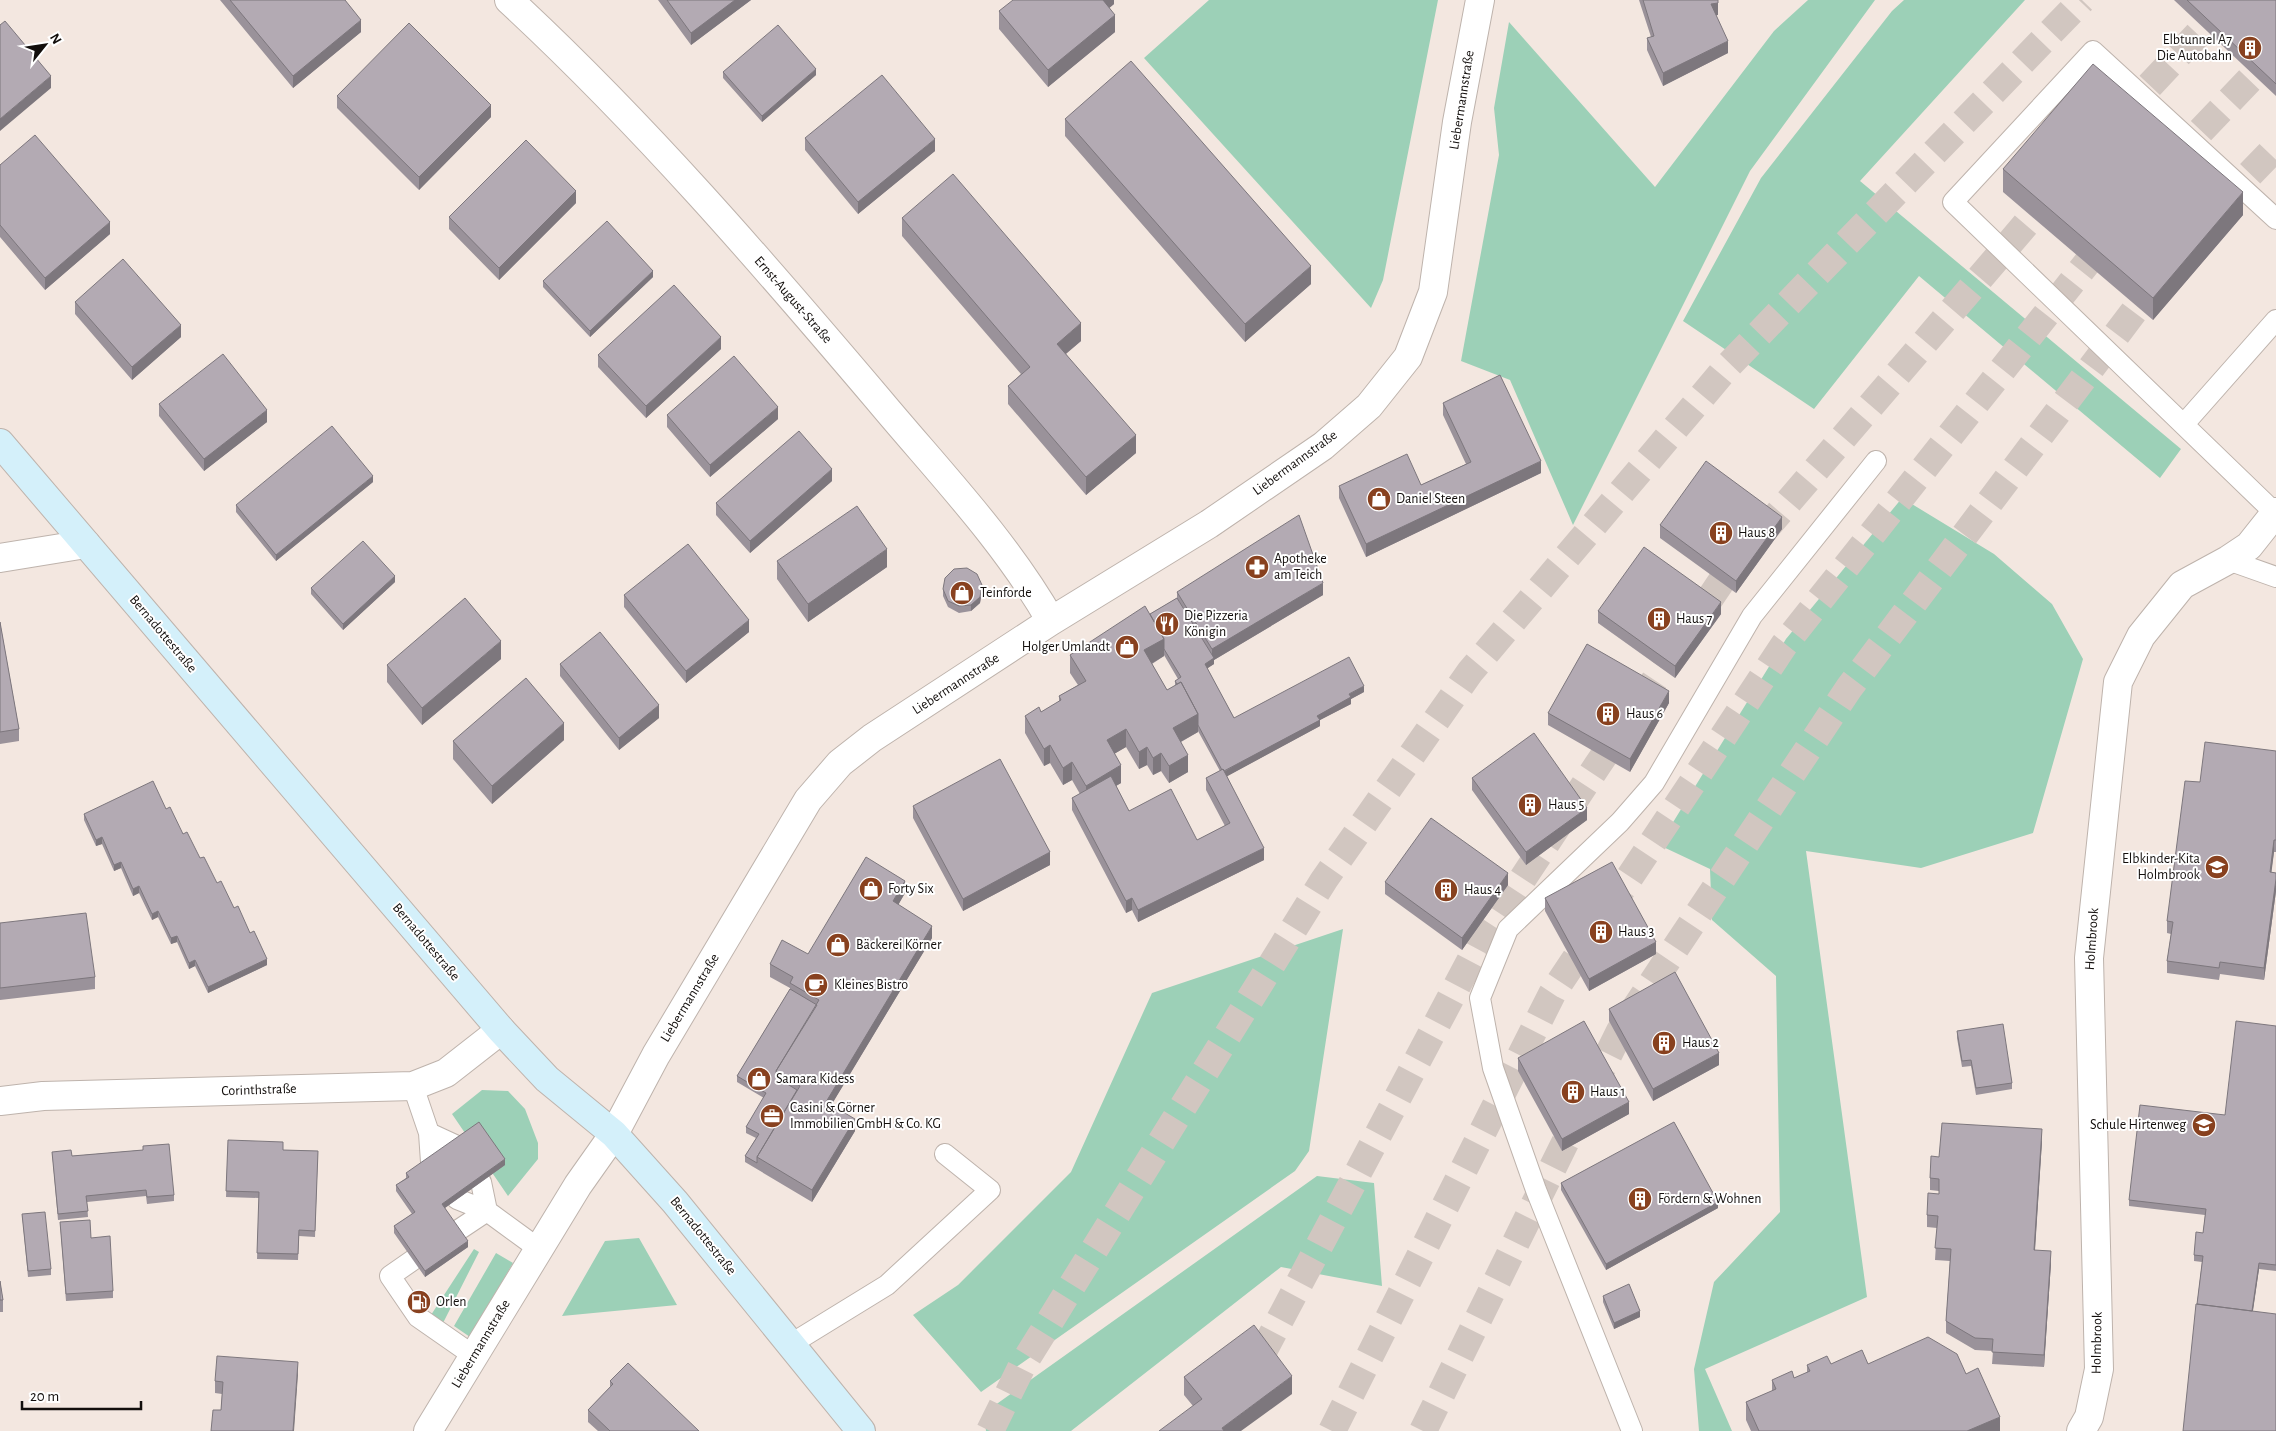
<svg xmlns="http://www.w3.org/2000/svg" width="2276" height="1431" viewBox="0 0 2276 1431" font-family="'Alegreya Sans',sans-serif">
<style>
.green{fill:#9cd0b7}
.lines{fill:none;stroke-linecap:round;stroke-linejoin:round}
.highway-tunnel{stroke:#d1c6c0;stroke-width:28;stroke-dasharray:28 14;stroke-linecap:butt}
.lane-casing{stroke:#beb3ac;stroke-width:22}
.street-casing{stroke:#beb3ac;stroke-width:30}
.secondary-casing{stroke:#beb3ac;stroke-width:30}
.lane{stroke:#fff;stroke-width:20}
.street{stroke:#fff;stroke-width:28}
.secondary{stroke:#d4f0fa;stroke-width:28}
.wall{fill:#9a929a;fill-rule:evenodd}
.shaded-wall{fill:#7d777d}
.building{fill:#b3aab3;stroke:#7d777d}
.labels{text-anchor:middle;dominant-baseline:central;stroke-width:4;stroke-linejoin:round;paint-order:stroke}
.poi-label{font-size:14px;fill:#120e0c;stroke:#fff;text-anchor:start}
.street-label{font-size:14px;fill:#120e0c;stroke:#fff}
</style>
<rect width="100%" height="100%" fill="#f3e7e0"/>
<path class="green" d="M1209,0h229l-55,280 -12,28 -227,-250z
M1808,0h67l-125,171 -177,354 -63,-145 -49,-19 38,-206 -5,-47 15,-86 146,165 119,-156z
M1904,0h121l-165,181 321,268 -21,29 -241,-202 -105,133 -131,-88 78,-143 131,-167z
M1902,498l92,56 58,50 31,55 -50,174 -112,35 -115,-17 61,446 -162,72 27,62h-33l-5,-62 20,-87 66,-70 -4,-236 -64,-56 -2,-51 -51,-24 127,-206z
M1343,929l-34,222 -14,20 -314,221 -68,-77 45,-30 113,-113 81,-179z
M482,1090l26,1 17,18 13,34v16l-30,37 -56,-82z
M1317,1176l57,7 8,103 -101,-19 -210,164h-85l-2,-18z
M639,1238l38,67 -115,11 43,-75z
M474,1249l5,3 -36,71 -12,-8z
M496,1253l17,10 -43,74 -16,-11z"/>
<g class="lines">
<path class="highway-tunnel" d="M2121,116l109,-116
M2172,161l104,-109
M2221,204l55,-57
M990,1431l32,-65 302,-486 146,-208 256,-304 356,-368
M1221,1431l256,-483 120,-182 128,-190 331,-387
M1332,1431l220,-437 232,-349 326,-411
M1423,1431l197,-400 229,-343 311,-411"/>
<g class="lane-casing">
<path id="lane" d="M2184,424l92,-104
M2275,513l-322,-311 140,-151 183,168
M2228,560l48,17
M413,1086l16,47 26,12
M429,1133l2,29
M457,1199l30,12 52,38
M457,1231l30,-20 -6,-29
M413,1260l-23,16 28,41 56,39
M791,1344l96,-59 103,-95 -45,-36
M1632,1431l-96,-241 -43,-122 -13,-70 28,-69 112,-107 34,-39 98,-167 124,-155"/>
</g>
<g class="street-casing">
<path id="street" d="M509,0c133,123 252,261 369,399 60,72 127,141 173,222
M0,558l86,-14
M0,1101l43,-5 370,-10 33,-13 55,-43
M428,1431l150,-246 36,-51 42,-79 152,-255 32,-37 32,-25 179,-117 158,-97 114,-78 46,-40 39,-49 25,-65 24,-170 23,-122
M2081,1431l8,-14 10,-48 -10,-411 29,-276 23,-46 41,-51 46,-25 21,-14 27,-34"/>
</g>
<g class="secondary-casing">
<path id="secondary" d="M0,443l501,587 46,49 67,55 61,68 186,229"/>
</g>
<use href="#lane" class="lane"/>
<use href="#street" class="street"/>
<use href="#secondary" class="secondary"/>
</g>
<path class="wall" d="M220,0h125l16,32 -68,56z
M658,0h93l-60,45z
M1114,0v4l-5,4 6,24 -67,55 -49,-58v-18z
M1639,0h79v15h-2l12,38 -65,33 -16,-36v-12l4,-1z
M2174,0h102v96z
M723,72l93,3 -54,47 -39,-44z
M337,96l154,21 -72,73 -82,-82z
M1065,119l246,165 -66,58 -180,-206z
M805,138l130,13 -77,63 -53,-64z
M0,165l110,69 -65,56 -45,-53z
M2003,169l240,46 -90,105 -150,-128z
M576,203l-77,77 -50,-51v-12z
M902,218l179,123 -15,13 70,99 -50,42 -78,-91v-18l13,-12 -119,-138z
M653,277l-63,60 -47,-50v-6z
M75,302l106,35 -49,43 -57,-66z
M721,349l-75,69 -48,-51v-12z
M1443,403l98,70 -175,84 -27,-59v-12l82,-1 45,-21 -23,-49z
M159,404l108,18 -63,49 -45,-55z
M667,415l111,4 -68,58 -43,-50z
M832,481l-82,72 -34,-38v-12z
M373,482l-97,79 -40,-49v-7z
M1660,525l122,4 -46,64 -76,-55z
M777,561l110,6 -79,55 -31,-43z
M395,582l-52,48 -32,-36v-6z
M943,589l39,2 -2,12 -9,8 -12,2 -11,-6 -5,-11z
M1177,592l146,3 -109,65v4l-7,4 27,50 130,-26 -13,7v5l-31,16v6l-93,50 37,84 -126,62 -6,-12 -6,3 -54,-103v-12l8,-4 -8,-14 -9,5 -13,-22 -6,3 -19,-33v-17l16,-4 18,-10v-6l19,-11 -8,-12v-18l80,-41 27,-16zM1164,655l14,24 -3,2v5l-8,4 -15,-26 12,-8zM1198,731l22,40 -14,7v12l19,36 -28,14 -68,-29 -13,-25 5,-3 -7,-29 12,-7 13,22 8,-4 6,10 8,-4 8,12 19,-11 -7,-30 17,-10z
M624,595l125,37 -63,51 -62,-76z
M1598,611l123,3 -46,64 -77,-55z
M0,622l19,107v12l-19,3z
M501,659l-79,66 -35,-43v-17z
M560,664l99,54 -40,32 -59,-74z
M1669,703l-39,69 -82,-47v-12z
M564,740l-72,64 -39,-45v-18z
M2276,751v101h-2l-3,20 5,1v18l-12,89 -44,-6 -1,6 -52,-7v-12l4,-27 -4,-1v-12l33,-139z
M1472,778l115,42 -61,45 -54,-75z
M913,806l137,59 -87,46 -50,-93z
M166,809l84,124 17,32 -59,28 -13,-27 -6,3 -12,-27 -6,2 -13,-27 -6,3 -13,-27 -6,3 -12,-28 -7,3 -12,-27 -6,2 -12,-26v-6z
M1385,882l123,3 -46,65 -77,-56z
M905,893l-7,12 34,33 -101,167 24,26 -43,71 -67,-40v-6l11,-18 -10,-5v-6l18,-29 -27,-16v-6l53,-87v-1l-20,-11v-13l38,-10z
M1545,898l111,56 -67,37 -44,-80z
M0,923l95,54v12l-95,11z
M1609,1009l110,56 -66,36 -44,-80z
M2276,1026v245l-17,-2 -6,42 -56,-7 5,-42 -8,-1v-6l9,-22 2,-18 -76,-9v-6l96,-85z
M1957,1031l55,52v6l-36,6 -5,-29 -9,1 -5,-29z
M1518,1058l111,56 -67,37 -44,-80z
M228,1140l55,10 35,1 -3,86 -16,-1 -1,24 -41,-1 2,-61 -33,-1z
M2042,1141l-7,110 16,12 -7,104 -52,-3 1,-13 -18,-1 -29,-17v-12l4,-60 -15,-1 2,-32 -10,-1v-12l12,-21v-3l-9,-1v-12l9,-21z
M143,1146l31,49v6l-27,3 -1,-8 -59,6 1,15 -30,3 -6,-68 20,4 71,-6z
M505,1165l-60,43 23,39 -43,30 -31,-44v-7l18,-12 -16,-23v-6l10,-7v-5z
M1561,1183l157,25 -112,62 -45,-80z
M22,1214l29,55v6l-23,2z
M60,1222l31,16 22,53v7l-47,3z
M0,1281l3,19v12h-3z
M1603,1296l37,21 -26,12 -11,-27z
M1831,1364h37l98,10 34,57h-249l-5,-11v-18l26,-11v-11l22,-2 13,-5v-8z
M298,1374l-77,36 1,-16 -7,-1v-12z
M1184,1377l108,17 -99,12 -9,-11z
M610,1381l89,50h-101l-10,-9v-12l22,-23z"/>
<path class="shaded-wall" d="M735,0h16l-60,45v-12z
M1101,0h13v4l-13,11z
M1718,3v12l-7,1v-12z
M1115,15v17l-67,55v-17z
M361,20v12l-68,56v-12z
M1728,41v12l-65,33v-13z
M816,69v6l-54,47v-6z
M51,76v12l-51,43v-12z
M491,105v12l-72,73v-13z
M935,139v12l-77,63v-12z
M576,191v12l-77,77v-12z
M2243,192v23l-90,105v-22z
M110,222v12l-65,56v-12z
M1311,266v18l-66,58v-18z
M653,271v6l-63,60v-6z
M1081,323v18l-24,20v-17z
M181,325v12l-49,43v-13z
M721,337v12l-75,69v-12z
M778,407v12l-68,58v-12z
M267,410v12l-63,49v-12z
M1136,435v18l-50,42v-18z
M1541,461v12l-175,84v-13z
M832,469v12l-82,72v-12z
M373,476v6l-97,79v-6z
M1782,517v12l-46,64v-12z
M887,549v18l-79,55v-18z
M395,576v6l-52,48v-6z
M1323,583v12l-109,65v4l-9,6v-6l7,-5v-10z
M982,585v6l-2,12 -9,8v-6z
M1721,602v12l-46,64v-12z
M749,620v12l-63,51v-12z
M1164,639v17l-20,12v-18z
M501,641v18l-79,66v-17z
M1364,686v6l-13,7v5l-31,16v6l-96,52v-6l93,-56 32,-22z
M1669,691v12l-39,69v-13z
M659,705v13l-40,32v-12z
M1198,714v18l-25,14v-18z
M564,723v17l-72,64v-18z
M1126,729v18l-19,11v-18z
M1050,745v18l-6,3v-17z
M1147,747v18l-8,4v-17z
M1161,753v18l-8,4v-17z
M1188,755v17l-19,11v-17z
M1072,762v18l-9,5v-17z
M1121,765v18l-35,20v-17z
M1587,808v12l-61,45v-13z
M102,837v7l-6,2v-6z
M2274,840v12l-4,32v-12z
M1264,848v12l-126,62v-12z
M1050,852v13l-87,46v-12z
M121,862v6l-7,3v-6z
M1508,873v12l-46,65v-12z
M2276,879v12l-12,89v-12z
M905,881v12l-12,21v-13z
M139,886v7l-6,3v-7z
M1132,898v12l-6,3v-12z
M158,911v6l-6,3v-6z
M932,926v12l-106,176v-12z
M177,936v6l-6,2v-6z
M1656,942v12l-67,37v-12z
M267,959v6l-59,28v-6z
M195,960v6l-6,3v-6z
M1719,1053v12l-66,36v-12z
M1629,1102v12l-67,37v-12z
M855,1119v12l-43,71v-12z
M2042,1129v12l-8,122v-13z
M505,1159v6l-63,45v-6z
M1718,1202v6l-112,62v-6z
M468,1241v6l-43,30v-6z
M2051,1251v12l-7,104v-12z
M2259,1263v6l-8,54v-6z
M1640,1311v6l-26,12v-6z
M298,1362v12l-4,57h-1z
M1292,1376v18l-51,37h-19v-3z
M2000,1417v14h-33z"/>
<path class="building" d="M230,0h115l16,20 -68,56z
M667,0h68l-44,33z
M1013,0h90l12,15 -67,55 -49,-59z
M1643,0h75v3l-7,1 17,37 -65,32 -16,-35 7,-2z
M2187,0h89v84z
M5,21l46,55 -51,43v-94z
M409,23l82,82 -72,72 -82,-81z
M778,25l38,44 -54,47 -39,-44z
M1131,61l180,205 -66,58 -180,-205z
M2093,64l150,128 -90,106 -150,-129z
M882,75l53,64 -77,63 -53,-64z
M35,135l75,87 -65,56 -45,-53v-60z
M526,140l50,51 -77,77 -50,-51z
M953,174l128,149 -24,21 79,91 -50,42 -78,-91 22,-19 -128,-149z
M607,221l46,50 -63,60 -47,-50z
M123,259l58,66 -49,42 -57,-65z
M674,285l47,52 -75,69 -48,-51z
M223,354l44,56 -63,49 -45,-55z
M734,356l44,51 -68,58 -43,-50z
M1500,375l41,86 -175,83 -27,-58 68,-32 14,31 50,-23 -28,-59z
M332,426l41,50 -97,79 -40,-50z
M799,431l33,38 -82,72 -34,-38z
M1706,461l76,56 -46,64 -76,-56z
M857,506l30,43 -79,55 -31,-43z
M1299,515l24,68 -111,66 -35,-57z
M363,541l32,35 -52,48 -32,-36z
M688,544l61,76 -63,51 -62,-76z
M1644,547l77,55 -46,64 -77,-55z
M967,568l10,6 5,11 -2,12 -9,8 -12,1 -11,-5 -5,-12 2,-11 9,-9z
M465,598l36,43 -79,67 -35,-43z
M1177,598l37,60 -9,6 29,54 115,-61 15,29 -15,8 2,3 -34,19 3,4 -96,51 -1,-2 -1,1 -24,-45v-11l-17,-32 -4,2 -2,-3 6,-4 -17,-28v-10l-14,-25z
M1145,606l19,33 -20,11 23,40 14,-8 17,32 -25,14 15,27 -19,11 -8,-13 -8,5 -6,-11 -8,5 -13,-23 -19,11 14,25 -35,21 -14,-24 -9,6 -13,-23 -6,4 -19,-33 14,-9 2,5 20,-12 -2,-4 27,-15 -16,-26z
M0,622l19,107 -19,3z
M600,632l59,73 -40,33 -59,-74z
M1587,644l82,47 -39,68 -82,-46z
M526,678l38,45 -72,63 -39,-45z
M1534,733l53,75 -61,44 -54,-74z
M2205,742l71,9v89h-2l-4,32 6,1v6l-12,89 -44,-6 -1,6 -52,-7 6,-39 -6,-1 18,-140 15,1z
M1000,759l50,93 -87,47 -50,-93z
M1223,769l41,79 -126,62 -6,-12 -6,3 -54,-103 39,-22 18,35 42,-22 26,51 33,-17 -24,-45z
M153,781l13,28 4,-2 13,27 4,-2 13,26 4,-1 13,26 4,-2 13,27 4,-2 12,27 4,-2 13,28 -59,28 -13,-27 -6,3 -12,-27 -6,2 -13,-27 -6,3 -13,-28 -6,3 -12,-27 -7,3 -12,-28 -6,3 -12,-26z
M1431,818l77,55 -46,65 -77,-56z
M866,857l39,24 -12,20 39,25 -106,176 29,17 -43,71 -55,-33 43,-71 -24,-15 43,-71 -29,-17 3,-6 -23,-13 12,-24 26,14z
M1612,862l44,80 -67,37 -44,-81z
M86,913l9,64 -95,11v-65z
M1675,972l44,81 -66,36 -44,-80z
M790,989l27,16 -41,66v6l21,13 -40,67v6l-12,-7 14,-22 -13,-7 20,-34 -29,-17z
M1584,1021l45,81 -67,37 -44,-81z
M2236,1021l40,5v239l-17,-2 -7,48 -55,-7 6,-48 -9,-1 2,-23 7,1 3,-24 -77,-9 11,-95 85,10z
M2003,1024l9,59 -36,5 -5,-28 -9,1 -5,-30z
M479,1122l26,37 -63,45 26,37 -43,30 -31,-45 21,-14 -19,-27 13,-8 -3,-4z
M1674,1122l44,80 -112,62 -45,-81z
M1942,1123l100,6 -8,121 17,1 -7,104 -52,-3 1,-13 -18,-1 -29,-17 5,-72 -16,-1 3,-32 -11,-1 1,-22 11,1v-15l-9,-1 1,-22 8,1z
M228,1140l55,2v8l35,1 -3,80 -16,-1 -1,24 -41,-1 2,-61 -33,-1z
M169,1144l5,51 -27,2 -1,-7 -60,6 2,15 -30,3 -6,-62 19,-2 1,6 71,-6v-4z
M45,1212l6,57 -23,2 -6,-57z
M90,1220l1,18 19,-2 3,55 -47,3 -6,-72z
M0,1281l3,19h-3z
M1629,1284l11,27 -26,12 -11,-27z
M2196,1304l80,10v117h-93z
M1254,1325l38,51 -70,52 2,3h-65l43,-32 -18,-22z
M1928,1337l29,17 9,20 12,-6 22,49 -33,14h-208l-13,-29 30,-13 -4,-9 20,-9 2,7 16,-7 -3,-6 20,-9 4,8 31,-14 6,14z
M217,1356l81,6 -5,69h-82l2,-21h8l2,-28 -8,-1z
M628,1363l71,68h-89l-22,-21 25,-26 -3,-3z"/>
<defs>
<g id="building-disc" transform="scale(1.25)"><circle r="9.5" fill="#88411f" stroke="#fff"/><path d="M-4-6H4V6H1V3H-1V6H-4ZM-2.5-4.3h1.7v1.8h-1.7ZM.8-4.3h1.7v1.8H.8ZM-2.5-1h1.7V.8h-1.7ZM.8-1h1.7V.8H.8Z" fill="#fff"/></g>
<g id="shop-disc" transform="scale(1.25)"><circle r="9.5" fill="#88411f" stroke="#fff"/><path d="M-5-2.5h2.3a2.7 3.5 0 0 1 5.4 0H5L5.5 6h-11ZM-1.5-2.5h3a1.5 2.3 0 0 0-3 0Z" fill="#fff"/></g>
<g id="pharmacy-disc" transform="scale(1.25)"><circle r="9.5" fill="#88411f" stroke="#fff"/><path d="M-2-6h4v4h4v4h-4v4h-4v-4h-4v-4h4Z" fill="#fff"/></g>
<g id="restaurant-disc" transform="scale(1.25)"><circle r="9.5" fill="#88411f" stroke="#fff"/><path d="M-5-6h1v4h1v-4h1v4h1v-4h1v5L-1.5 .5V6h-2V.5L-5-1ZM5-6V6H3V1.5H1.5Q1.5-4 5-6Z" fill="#fff"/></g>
<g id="school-disc" transform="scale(1.25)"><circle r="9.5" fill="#88411f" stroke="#fff"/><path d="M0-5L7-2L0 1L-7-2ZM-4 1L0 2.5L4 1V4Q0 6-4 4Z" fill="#fff"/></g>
<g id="cafe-disc" transform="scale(1.25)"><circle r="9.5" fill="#88411f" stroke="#fff"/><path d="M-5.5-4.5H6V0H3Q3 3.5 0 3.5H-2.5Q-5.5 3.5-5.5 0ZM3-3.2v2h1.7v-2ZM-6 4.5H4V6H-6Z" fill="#fff"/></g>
<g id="office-disc" transform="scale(1.25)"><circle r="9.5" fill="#88411f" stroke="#fff"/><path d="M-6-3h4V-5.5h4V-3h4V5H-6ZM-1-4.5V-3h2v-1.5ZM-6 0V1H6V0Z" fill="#fff"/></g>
<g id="fuel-disc" transform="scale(1.25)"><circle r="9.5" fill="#88411f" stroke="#fff"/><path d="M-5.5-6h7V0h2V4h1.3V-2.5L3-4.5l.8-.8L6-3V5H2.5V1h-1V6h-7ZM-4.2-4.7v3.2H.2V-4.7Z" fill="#fff"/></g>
</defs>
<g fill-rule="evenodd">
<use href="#building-disc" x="2250" y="48"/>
<use href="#shop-disc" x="1379" y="499"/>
<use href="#building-disc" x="1721" y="533"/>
<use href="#pharmacy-disc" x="1257" y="567"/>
<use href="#shop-disc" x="962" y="593"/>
<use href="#building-disc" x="1659" y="619"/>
<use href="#restaurant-disc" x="1167" y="624"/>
<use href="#shop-disc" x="1127" y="647"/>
<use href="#building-disc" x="1608" y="714"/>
<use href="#building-disc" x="1530" y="805"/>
<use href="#school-disc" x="2217" y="867"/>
<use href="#shop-disc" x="871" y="889"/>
<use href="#building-disc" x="1446" y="890"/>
<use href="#building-disc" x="1601" y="932"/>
<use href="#shop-disc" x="838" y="945"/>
<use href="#cafe-disc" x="816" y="985"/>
<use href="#building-disc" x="1664" y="1043"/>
<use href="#shop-disc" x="759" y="1079"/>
<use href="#building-disc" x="1573" y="1092"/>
<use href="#office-disc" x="772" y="1116"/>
<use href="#school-disc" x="2204" y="1125"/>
<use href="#building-disc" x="1640" y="1199"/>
<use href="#fuel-disc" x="419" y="1302"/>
</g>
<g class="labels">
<g class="poi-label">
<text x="2232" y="40" text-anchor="end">Elbtunnel A7<tspan x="2232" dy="16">Die Autobahn</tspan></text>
<text x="1396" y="499">Daniel Steen</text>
<text x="1738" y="533">Haus 8</text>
<text x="1274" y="559">Apotheke<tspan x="1274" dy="16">am Teich</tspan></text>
<text x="980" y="593">Teinforde</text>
<text x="1184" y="616">Die Pizzeria<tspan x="1184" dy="16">Königin</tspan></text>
<text x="1676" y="619">Haus 7</text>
<text x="1110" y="647" text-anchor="end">Holger Umlandt</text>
<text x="1626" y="714">Haus 6</text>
<text x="1548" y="805">Haus 5</text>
<text x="2200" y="859" text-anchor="end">Elbkinder-Kita<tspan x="2200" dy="16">Holmbrook</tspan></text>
<text x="888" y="889">Forty Six</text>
<text x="1464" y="890">Haus 4</text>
<text x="1618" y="932">Haus 3</text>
<text x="856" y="945">Bäckerei Körner</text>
<text x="834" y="985">Kleines Bistro</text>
<text x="1682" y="1043">Haus 2</text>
<text x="776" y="1079">Samara Kidess</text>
<text x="1590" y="1092">Haus 1</text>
<text x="790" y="1108">Casini &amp; Görner<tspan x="790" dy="16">Immobilien GmbH &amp; Co. KG</tspan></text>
<text x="2186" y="1125" text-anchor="end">Schule Hirtenweg</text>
<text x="1658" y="1199">Fördern &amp; Wohnen</text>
<text x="436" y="1302">Orlen</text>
</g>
<g class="street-label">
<text transform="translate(1462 100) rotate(-81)">Liebermannstraße</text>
<text transform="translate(793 300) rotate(49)">Ernst-August-Straße</text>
<text transform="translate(1295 463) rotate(-36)">Liebermannstraße</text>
<text transform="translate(163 634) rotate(50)">Bernadottestraße</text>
<text transform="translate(956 684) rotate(-33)">Liebermannstraße</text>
<text transform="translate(2092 939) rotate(-86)">Holmbrook</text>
<text transform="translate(426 942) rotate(50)">Bernadottestraße</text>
<text transform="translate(690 998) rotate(-59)">Liebermannstraße</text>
<text transform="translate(259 1090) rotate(-2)">Corinthstraße</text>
<text transform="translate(703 1236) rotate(51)">Bernadottestraße</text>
<text transform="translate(2097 1343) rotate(-89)">Holmbrook</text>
<text transform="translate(481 1344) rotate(-59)">Liebermannstraße</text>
</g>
</g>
<g transform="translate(45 45) rotate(60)" stroke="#ffffff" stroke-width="4" paint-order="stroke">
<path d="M0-4L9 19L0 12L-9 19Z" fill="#120e0c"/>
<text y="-8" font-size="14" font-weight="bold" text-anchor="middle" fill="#120e0c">N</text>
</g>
<path d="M22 1401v8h119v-8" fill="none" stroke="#120e0c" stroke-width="2.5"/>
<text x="30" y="1401" font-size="15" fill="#120e0c" stroke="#ffffff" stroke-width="4" paint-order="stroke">20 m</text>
</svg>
